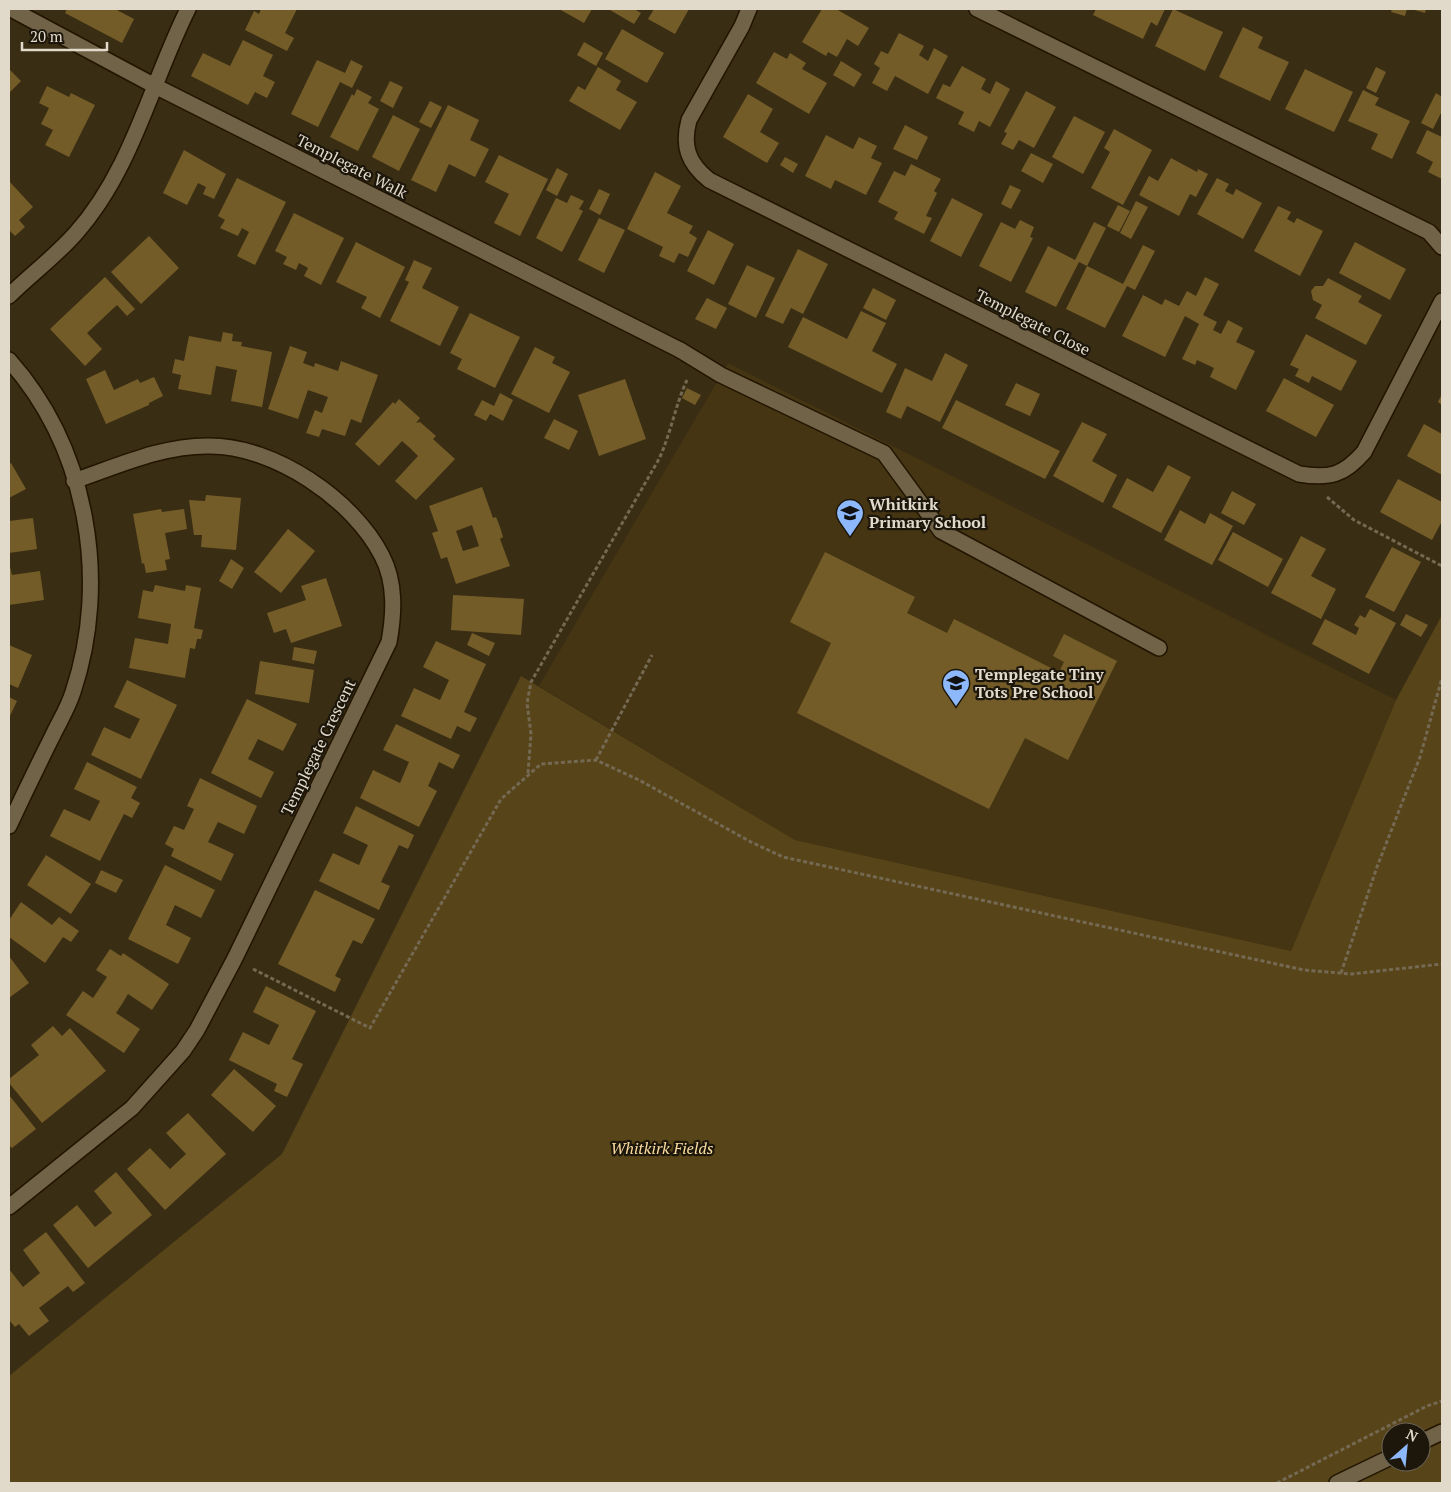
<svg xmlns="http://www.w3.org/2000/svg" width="1451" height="1492" viewBox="0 0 1451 1492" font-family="'PT Serif',serif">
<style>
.built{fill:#453513}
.green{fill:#584419;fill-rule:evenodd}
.building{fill:#745c29;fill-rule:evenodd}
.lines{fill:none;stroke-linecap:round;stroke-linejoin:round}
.service-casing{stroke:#211500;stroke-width:18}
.minor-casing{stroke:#211500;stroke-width:18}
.tertiary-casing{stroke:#211500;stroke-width:18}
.path{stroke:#746953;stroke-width:3;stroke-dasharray:4 2.5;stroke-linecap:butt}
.service{stroke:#716348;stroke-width:15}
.minor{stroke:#716348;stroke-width:15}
.tertiary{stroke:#716348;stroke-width:15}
.labels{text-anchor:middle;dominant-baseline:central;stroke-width:4.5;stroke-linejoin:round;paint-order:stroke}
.street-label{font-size:16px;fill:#e1d9ca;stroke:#1c160b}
.poi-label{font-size:16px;font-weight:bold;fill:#e1d9ca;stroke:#1c160b;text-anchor:start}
.park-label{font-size:16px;font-style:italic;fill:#fbdda0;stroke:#1c160b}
</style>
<rect width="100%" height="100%" fill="#392d13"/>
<path class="built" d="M728,363l668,337 -105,251 -496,-111 -256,-154z"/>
<path class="green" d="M1442,615v868h-1433v-107l273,-222 239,-478 274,164 496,111 105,-251zM1391,1432h30v30h-30z"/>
<path class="building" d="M67,9h48l19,10 -12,24 -57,-30z
M261,9h36l-12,24 9,5 -7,13 -42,-21 9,-19 5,3z
M559,9h33l-8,14z
M611,9h23l7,4 -7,11 -24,-14z
M654,9h35l-14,25 -27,-15z
M822,9h14l33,19 -11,18 -11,-7 -10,18 -9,-5 -2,4 -24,-14z
M1096,9h69l-8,17 -6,-4 -8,17 -50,-24z
M1173,9l50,23 -18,39 -50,-25z
M1392,9h15l-2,7 -14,-4z
M1411,9h15l-1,4z
M1243,27l20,10 -5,11 31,14 -19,39 -51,-24z
M622,29l42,24 -17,30 -42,-24z
M899,33l25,13 -5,9 9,6 6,-13 14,8 -20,38 -33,-18 -8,15 -15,-8 8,-15 -6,-4 7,-13 7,3z
M243,40l30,15 -10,21 12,6 -8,16 -12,-6 -7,13 -57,-29 12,-23 27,13z
M584,42l19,11 -7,13 -19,-11z
M774,52l13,7 3,-6 16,10 -4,6 25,14 -18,31 -53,-31z
M317,60l28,13 6,-13 12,6 -11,22 -12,-6 -22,45 -27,-13z
M841,61l21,13 -8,13 -21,-12z
M962,66l24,13 -5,10 9,5 6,-13 14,8 -20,38 -11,-6 -5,11 -16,-8 6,-12 -28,-14 7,-14 7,3z
M598,67l23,14 -5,9 21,12 -17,28 -51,-29 9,-15 7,4z
M1376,67l10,5 -10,21 -10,-5z
M9,69l12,12 -12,12z
M1305,69l48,23 -19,40 -49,-23z
M390,81l13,6 -10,21 -13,-7z
M47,86l22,11 2,-4 24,12 -26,52 -24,-12 8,-15 -12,-6 8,-16 -10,-5z
M357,89l15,8 -4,6 11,6 -21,42 -28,-14 22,-43 2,2z
M1363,90l16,8 -4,7 35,16 -18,38 -21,-10 7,-15 -30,-13z
M1026,91l30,16 -22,41 -15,-8 -6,10 -12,-6 6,-11 -3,-1z
M1436,93l6,4v14l-9,18 -12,-6z
M748,94l25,15 -13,23 19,11 -12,20 -44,-26z
M430,101l12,6 -11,21 -12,-6z
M448,105l31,15 -9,20 19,9 -14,28 -26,-13 -13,28 -25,-12z
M393,115l27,14 -21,42 -27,-14z
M1074,116l31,16 -22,42 -31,-17z
M905,125l23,12 -11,23 -24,-11z
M1114,129l38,21 -29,55 -32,-17 19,-36 -6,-4z
M1427,130l15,7v42l-14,-7 5,-10 -17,-9z
M826,135l27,14 6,-12 18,9 -6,12 11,5 -16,32 -31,-15 -4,9 -26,-13z
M184,150l42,24 -12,25 -11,-5 3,-7 -8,-4 -11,22 -24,-12z
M1031,153l22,11 -10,19 -22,-12z
M499,155l49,24 -28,57 -26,-13 15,-29 -24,-12z
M785,157l13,7 -5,9 -13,-8z
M1171,158l26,14 1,-3 10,5 -12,23 -6,-3 -11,22 -40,-21 10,-19 9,5z
M911,164l30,15 -7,12 3,2 -11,23 6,2 -8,16 -30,-15 4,-7 -20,-10 16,-31 11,5z
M557,168l11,6 -11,22 -11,-6z
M655,172l26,14 -14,27 26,13 -4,7 8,5 -9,19 -9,-4 -5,10 -15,-7 4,-9 -36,-18z
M237,178l49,24 -31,63 -18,-9 12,-24 -7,-4 -4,8 -18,-8 5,-8 -7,-4z
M1217,178l12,6 -4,7 8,4 3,-6 26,14 -19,36 -46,-25z
M9,181l24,26 -14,13 6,7 -10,9 -6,-6z
M1010,185l11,5 -10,19 -10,-5z
M599,189l11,5 -10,21 -11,-6z
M571,195l13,6 -5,8 4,2 -21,41 -26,-14 20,-40 11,5z
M952,198l31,16 -22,43 -31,-16z
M1136,201l12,6 -17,32 -11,-6z
M1118,205l12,6 -11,21 -12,-6z
M1278,206l13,6 -4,7 7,4 3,-5 26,13 -23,45 -46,-25z
M294,213l50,25 -23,47 -17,-9 4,-8 -9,-5 -3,7 -13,-6 4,-7 -12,-6z
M599,218l26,12 -21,43 -26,-13z
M1020,220l14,7 -4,10 3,1 -22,44 -32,-16 22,-44 14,7z
M1094,222l12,6 -19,38 -8,-4 -23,45 -31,-15 23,-46 27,14z
M708,230l26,14 -20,41 -27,-14z
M149,236l30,32 -38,36 -30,-32z
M356,242l49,25 -25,51 -19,-10 6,-11 -31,-15z
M1355,242l51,27 -16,31 -51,-27z
M1143,245l12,6 -20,39 -8,-4 -22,42 -39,-19 21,-43 36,18z
M798,249l30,15 -25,50 -12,-6 -8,16 -18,-8z
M414,260l18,8 -10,20 37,19 -19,39 -50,-25 19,-39 -4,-2z
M747,265l28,13 -19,40 -28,-14z
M105,277l30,32 -8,7 -10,-11 -30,28 15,16 -17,17 -35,-37z
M1205,277l14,7 -16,31 14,7 -4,8 8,4 7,-14 15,8 -7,14 19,9 -19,39 -26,-13 4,-9 -17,-8 -2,5 -13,-6 17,-35 -14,-8 -20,41 -43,-21 21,-41 19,10 3,-6 14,7 8,-15 9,5z
M1328,278l34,18 -4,6 24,13 -16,30 -51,-27 7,-13 -9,-5 -2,-9 4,-5h8z
M873,288l23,12 -10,20 -23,-12z
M707,298l20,10 -11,21 -21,-10z
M861,311l25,12 -14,28 25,13 -15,29 -94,-46 15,-30 44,22z
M470,313l50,24 -25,51 -38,-19 5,-10 -12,-6z
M223,332l10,2 -1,7 10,1 -1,4 31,6 -10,55 -31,-6 6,-31 -21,-4 -5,29 -33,-6 3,-14 -9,-2 3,-14 9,2 5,-25 32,6z
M1306,334l51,27 -16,30 -29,-15 -3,7 -14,-7 4,-7 -9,-4z
M290,346l17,6 -4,11 11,4 1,-4 23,8 3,-10 37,14 -17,48 -10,-4 -6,17 -23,-7 -3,8 -13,-4 9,-23 7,3 6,-16 -20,-7 -10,29 -30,-10z
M535,347l20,10 -3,6 18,9 -21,41 -38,-19z
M945,353l23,12 -28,57 -33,-16 -6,13 -15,-7 19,-44 27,13z
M105,370l9,20 24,-11 2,4 14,-6 9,19 -14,7v2l-43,19 -20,-45z
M1284,378l50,27 -18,32 -50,-26z
M625,379l21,60 -47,17 -21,-61z
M1016,383l24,11 -10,22 -25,-11z
M687,388l14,7 -6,10 -13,-7z
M500,393l13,7 -10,21 -13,-7 -4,7 -12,-6 8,-15 12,6z
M1442,394v11l-4,-3z
M399,399l21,19 -4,5 4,-1 16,14 -3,3 22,20 -39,41 -21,-19 23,-25 -8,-8 -8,-7 -23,25 -24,-22 38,-42 2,2z
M956,400l104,51 -15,28 -103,-51z
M554,419l24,12 -9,19 -25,-12z
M1082,422l25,12 -15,27 25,14 -14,28 -50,-27z
M1424,424l18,10v41l-35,-19z
M11,463l15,26 -17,9v-34z
M1168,465l23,12 -30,56 -49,-26 15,-29 26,14z
M1398,479l44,23v19l-10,19 -52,-28z
M482,487l11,31 3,-1 4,10 3,10 -3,2 10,27 -54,18 -9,-27 -6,2 -9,-26 6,-2 -9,-25zM472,525l7,21 -16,5 -7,-20z
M1232,491l24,13 -12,21 -23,-12z
M206,495l35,3 -5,52 -35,-3 1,-12h-8l-5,-35 16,1z
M161,509l1,3 22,-3 3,20 -22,4 5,26 -5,1 2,10 -21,3 -2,-10 -2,1 -9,-50z
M1180,510l25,14 5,-11 23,13 -21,39 -48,-25z
M33,518l4,31 -28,4v-32z
M288,529l27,22 -34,42 -27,-21z
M1233,532l50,27 -15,28 -50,-27z
M1301,536l25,13 -15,27 25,13 -15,30 -50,-26z
M1392,547l29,15 -27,50 -29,-15z
M825,552l90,45 -8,16 40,20 7,-14 105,53 5,-10 -11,-6 11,-22 53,27 -49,99 -43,-22 -36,71 -192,-96 34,-70 -41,-21z
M231,559l13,9 -12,21 -13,-8z
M9,562l3,13 28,-4 4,29 -35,5z
M326,578l16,48 -51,17 -5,-14 -12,4 -7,-20 39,-13 -5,-14z
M155,585l30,6 1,-6 15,3 -7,40 9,2 -2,9h-4l-2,10 -5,-1 -5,30 -56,-10 6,-30 33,6 3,-20 -33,-6 5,-28 10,2z
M453,595l71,4 -3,36 -70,-5z
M1370,609l26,14 -27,51 -57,-30 13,-25 31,16 3,-7 -5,-3 6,-10 5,3z
M1406,614l22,11 -7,12 -21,-12z
M472,633l23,10 -6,13 -22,-11z
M436,641l50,23 -22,48 13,6 -7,14 -13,-6 -6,13 -50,-23 13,-28 26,12 9,-20 -26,-13z
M9,645l23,10 -14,33 -9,-4z
M294,647l23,4 -3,13 -22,-4z
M260,661l54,9 -5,33 -54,-9z
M127,680l50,25 -36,74 -50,-24 13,-28 26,12 10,-20 -26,-12z
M9,697l8,4 -8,17z
M247,699l50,25 -14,27 -25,-12 -10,20 26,13 -13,26 -50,-25z
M396,724l64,31 -7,14 -14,-7 -11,24 9,5 -18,36 -59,-29 13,-28 27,13 9,-21 -26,-12z
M87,762l50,25 -6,11 9,5 -8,15 -8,-4 -24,47 -50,-25 14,-27 26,12 10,-20 -26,-12z
M200,778l57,28 -13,28 -26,-12 -10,20 26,12 -13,27 -50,-25 3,-7 -9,-5 9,-18 10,4 10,-21 -7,-3z
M356,806l58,29 -6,14 -9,-4 -18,37 9,4 -11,24 -60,-29 14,-28 26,12 9,-20 -25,-12z
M46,855l45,29 -20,30 -44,-29z
M165,865l50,25 -14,28 -26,-13 -9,20 25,13 -13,26 -50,-25z
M101,870l22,10 -7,13 -21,-10z
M315,890l60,29 -13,25 -9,-4 -18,36 6,3 -6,13 -57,-28z
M21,902l31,23 7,-8 20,14 -8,11 -8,-5 -18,26 -36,-26v-17z
M110,949l11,7 2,-3 46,31 -17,26 -24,-16 -6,10 -6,9 24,16 -16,24 -58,-38 17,-24 10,7 14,-21 -11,-7z
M9,956l20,27 -20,15z
M266,986l50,25 -24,48 11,5 -16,33 -13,-6 3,-7 -48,-24 14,-28 26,13 10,-20 -26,-13z
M53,1026l9,10 8,-8 36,43 -64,52 -33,-40v-4l30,-24 -8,-10z
M234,1069l42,37 -23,26 -42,-37z
M9,1095l27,34 -24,19 -3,-3z
M188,1113l38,41 -61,56 -38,-41 23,-21 20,21 16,-15 -20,-21z
M116,1172l36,43 -64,53 -35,-43 24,-20 18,22 17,-14 -18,-22z
M46,1232l39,51 -12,9 -5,-6 -29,22 10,13 -20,15 -10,-12 -4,3 -6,-7v-51l14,18 17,-14 -17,-23z"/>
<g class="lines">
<g class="service-casing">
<path id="service" d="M680,350l41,25 163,78 57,78 218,117"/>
</g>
<g class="minor-casing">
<path id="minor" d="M11,9l144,77 525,264
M749,9l-7,17 -53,94c-7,26 -1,43 20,60l590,294c31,5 45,1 65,-22l78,-151
M977,9l452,223 13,15
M9,296c21,-21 47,-40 67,-63 56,-63 75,-150 112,-224
M9,360c79,89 101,221 64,332 -5,16 -14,30 -21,45 -15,30 -29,59 -43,89
M9,1207l123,-99 51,-57 14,-21 37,-70 155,-318c5,-28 7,-59 -7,-86 -29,-57 -108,-110 -172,-110 -47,-1 -92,20 -136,35"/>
</g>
<g class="tertiary-casing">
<path id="tertiary" d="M1421,1442l21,-10
M1337,1483l54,-26"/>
</g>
<path class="path" d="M1327,497l27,23 88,46
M596,760l56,-105
M528,773l3,-39 -4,-31 4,-21 128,-223c12,-26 16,-53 28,-79
M253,969l117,59 131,-229 40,-35 55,-4 43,20 112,62 32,15 521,113 47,4 91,-10
M1341,973l36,-106 43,-110 22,-79
M1277,1483l150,-77 15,-5"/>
<use href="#service" class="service"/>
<use href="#minor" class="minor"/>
<use href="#tertiary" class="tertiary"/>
</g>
<defs>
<g id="school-pin" transform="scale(1.4375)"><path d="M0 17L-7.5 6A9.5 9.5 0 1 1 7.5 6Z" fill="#8db9fc" stroke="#1c160b"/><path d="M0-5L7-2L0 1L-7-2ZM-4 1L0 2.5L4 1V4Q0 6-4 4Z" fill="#111"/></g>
</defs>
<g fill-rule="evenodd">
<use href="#school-pin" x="850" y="513"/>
<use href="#school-pin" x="956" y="683"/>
</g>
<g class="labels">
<g class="street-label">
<text transform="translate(352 166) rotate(27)">Templegate Walk</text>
<text transform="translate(1033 322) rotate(27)">Templegate Close</text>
<text transform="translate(318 747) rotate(-64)">Templegate Crescent</text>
</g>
<g class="poi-label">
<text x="869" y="504">Whitkirk<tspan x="869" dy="18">Primary School</tspan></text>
<text x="975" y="674">Templegate Tiny<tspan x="975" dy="18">Tots Pre School</tspan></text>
</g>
<g class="park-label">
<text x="662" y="1148">Whitkirk Fields</text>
</g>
</g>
<rect width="1451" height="1492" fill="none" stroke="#e1d9ca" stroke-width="20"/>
<g transform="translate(1406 1447) rotate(27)"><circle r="24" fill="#1c160b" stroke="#6b6457"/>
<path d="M0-4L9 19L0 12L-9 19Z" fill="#8db9fc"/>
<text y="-8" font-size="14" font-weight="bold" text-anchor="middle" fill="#e1d9ca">N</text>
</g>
<path d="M22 42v8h85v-8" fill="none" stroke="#e1d9ca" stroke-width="2.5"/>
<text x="30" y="42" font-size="15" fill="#e1d9ca" stroke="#1c160b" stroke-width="4" paint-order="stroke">20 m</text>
</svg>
